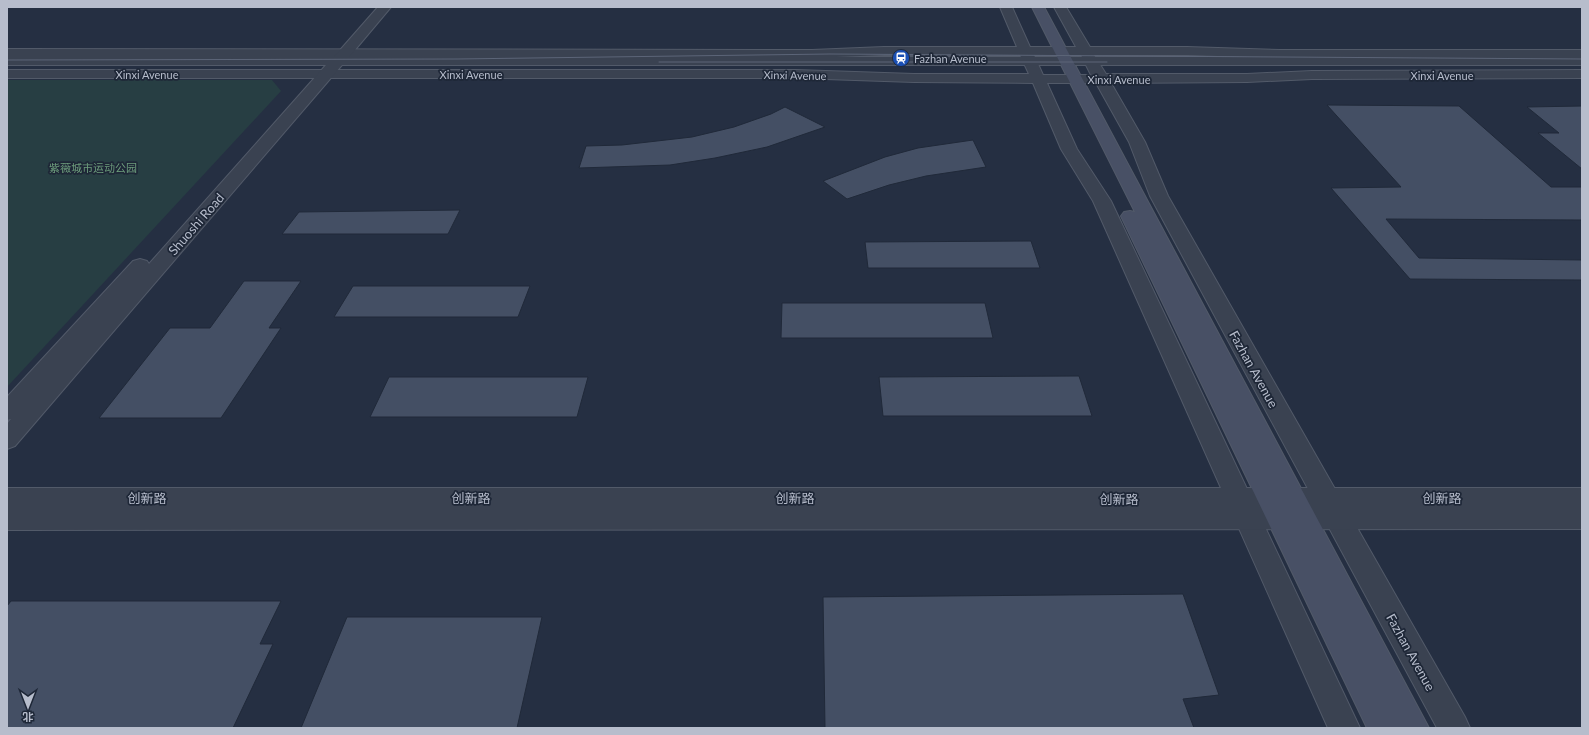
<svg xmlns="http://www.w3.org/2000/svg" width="1589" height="735" viewBox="0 0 1589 735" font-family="Lato,'Noto Sans SC',sans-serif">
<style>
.green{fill:#273e43}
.building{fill:#444f64;stroke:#202939}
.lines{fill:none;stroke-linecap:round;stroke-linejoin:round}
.minor-casing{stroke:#525a69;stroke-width:2}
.tertiary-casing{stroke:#525a69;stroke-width:2}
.secondary-casing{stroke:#525a69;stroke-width:2}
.minor{fill:#3a4251;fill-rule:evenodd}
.tertiary{fill:#3a4251;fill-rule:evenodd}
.secondary{fill:#485065;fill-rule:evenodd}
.tram{stroke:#5c6578;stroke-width:1}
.labels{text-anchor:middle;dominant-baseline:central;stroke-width:3.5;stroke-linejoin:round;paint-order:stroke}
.far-poi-label{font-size:11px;fill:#b7bdcc;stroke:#1e2737;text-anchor:start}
.far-street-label{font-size:11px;fill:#b7bdcc;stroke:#1e2737}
.far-park-label{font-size:11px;fill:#6d9d7c;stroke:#1e2737}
.street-label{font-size:13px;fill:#b7bdcc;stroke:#1e2737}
</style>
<rect width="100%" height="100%" fill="#252f42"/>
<path class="green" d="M7,80h265l9,11 -274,296z"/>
<path class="building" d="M1327,105l132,1 92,81h31v33l-196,-1 33,39 163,2v20l-172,-1 -79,-91 70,-1z
M1582,106v63l-44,-36h21l-32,-26z
M785,107l40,20 -58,20 -52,11 -45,7 -91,3 7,-22 36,-1 70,-8 42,-10 37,-13z
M973,140l13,27 -60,9 -37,9 -42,14 -24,-18 62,-24 33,-9z
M460,210l-12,24h-166l17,-22z
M1031,241l9,27h-172l-3,-26z
M244,281h57l-32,47h12l-60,90h-122l71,-90h40z
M353,286h177l-12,31h-184z
M782,303h203l8,35h-212z
M1079,376l13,40h-209l-4,-39z
M389,377h199l-11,40h-207z
M1183,594l36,101 -36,4 11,29h-369l-2,-131z
M11,601h270l-21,43h13l-40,84h-226v-122z
M347,617h195l-25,111h-216z"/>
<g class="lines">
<g class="minor-casing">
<path id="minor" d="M1000,7h12l18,40h46l-22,-40h12l24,40h97l93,3h302v8h-302l-93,-3h-93l12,19h141l65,-3 270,-1v8l-270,1 -65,3 -136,1 34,59 23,54 297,521 5,11h-33l-287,-532 -21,-54 -33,-59h-49l30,66 34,52 249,527h-32l-235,-527 -32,-52 -28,-66 -119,-1 -118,-4h-789v-8h789l118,4h115l-9,-19h-136l-72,3 -805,-1v-8l805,1 72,-3h133zM1034,55h47l10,20h-48z"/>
</g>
<g class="tertiary-casing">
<path id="tertiary" d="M378,7h13l-42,50h1233v8h-1240l-327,381 -8,3v-25l4,-5 -4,1v-23l126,-136 7,-2 7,2 2,3 177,-199h-319v-8h327z
M7,488h1575v41l-1575,1v-22h138h-138z"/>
</g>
<g class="secondary-casing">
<path id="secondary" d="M1032,7h12l385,721h-62l-246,-512 3,-4 6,-1 5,1z"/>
</g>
<use href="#minor" class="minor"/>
<use href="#tertiary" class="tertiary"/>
<use href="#secondary" class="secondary"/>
<path class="tram" d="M7,60l450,-1 373,-5 752,5
M659,62h448"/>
</g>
<defs>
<g id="station-disc" transform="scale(0.9)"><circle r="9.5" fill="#1a4fb4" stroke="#1e2737"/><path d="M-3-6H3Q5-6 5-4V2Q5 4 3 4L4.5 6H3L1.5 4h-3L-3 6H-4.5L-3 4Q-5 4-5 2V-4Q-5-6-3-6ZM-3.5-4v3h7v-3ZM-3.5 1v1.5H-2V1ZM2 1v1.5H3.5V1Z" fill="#fff"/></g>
</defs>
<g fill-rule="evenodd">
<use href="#station-disc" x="901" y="58"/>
</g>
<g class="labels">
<g class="far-poi-label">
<text x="914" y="58">Fazhan Avenue</text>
</g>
<g class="far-street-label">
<text x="147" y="74">Xinxi Avenue</text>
<text x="471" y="74">Xinxi Avenue</text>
<text transform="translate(795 75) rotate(1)">Xinxi Avenue</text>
<text x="1442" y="75">Xinxi Avenue</text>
<text x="1119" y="79">Xinxi Avenue</text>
</g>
<g class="far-park-label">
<text x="93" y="167">紫薇城市运动公园</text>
</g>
<g class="street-label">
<text transform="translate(196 224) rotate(-49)">Shuoshi Road</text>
<text transform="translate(1254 369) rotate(61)">Fazhan Avenue</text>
<text x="147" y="498">创新路</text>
<text x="471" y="498">创新路</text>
<text x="795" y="498">创新路</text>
<text x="1442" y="498">创新路</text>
<text x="1119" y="499">创新路</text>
<text transform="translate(1411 652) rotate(61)">Fazhan Avenue</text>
</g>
</g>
<rect width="1589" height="735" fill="none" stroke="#b7bdcc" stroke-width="16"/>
<g transform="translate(28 707) rotate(180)" stroke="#1e2737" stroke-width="3" paint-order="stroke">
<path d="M0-3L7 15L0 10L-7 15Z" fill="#b7bdcc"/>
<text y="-6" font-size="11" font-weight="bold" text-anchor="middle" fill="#b7bdcc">北</text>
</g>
</svg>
